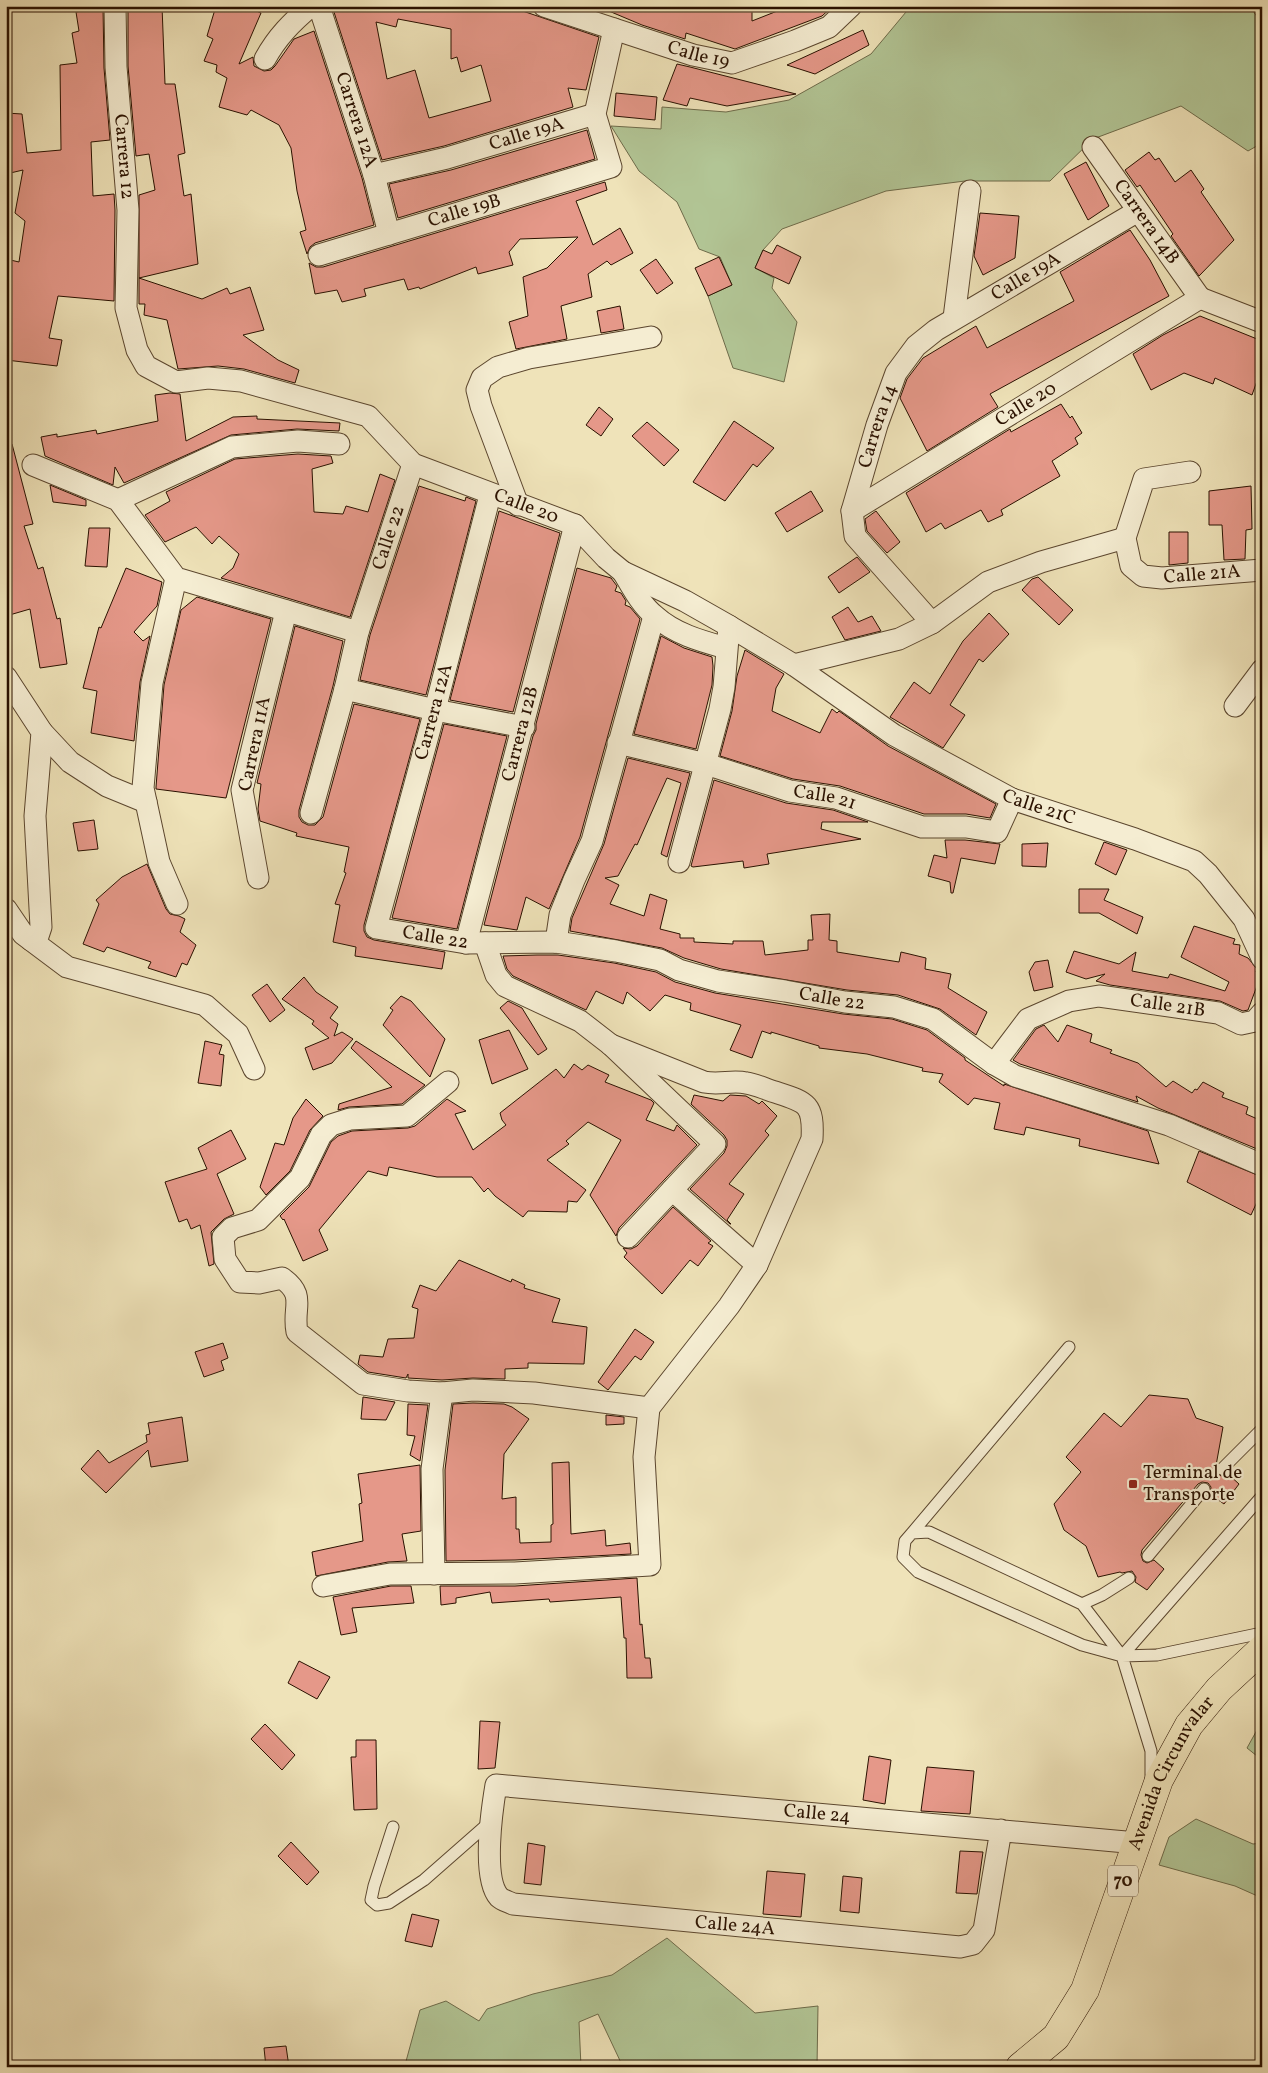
<svg xmlns="http://www.w3.org/2000/svg" width="1268" height="2073" viewBox="0 0 1268 2073" font-family="Vollkorn,serif">
<style>
.green{fill:#b2c595;stroke:#6e6b4a}
.building{fill:#e59889;stroke:#2a1100;fill-rule:evenodd}
.lines{fill:none;stroke-linecap:round;stroke-linejoin:round}
.lane-casing{stroke:#5b462e;stroke-width:13}
.street-casing{stroke:#5b462e;stroke-width:23}
.primary-casing{stroke:#2a1100;stroke-width:29}
.lane{stroke:#f5edd2;stroke-width:11}
.street{stroke:#f5edd2;stroke-width:21}
.primary{stroke:#efe3b9;stroke-width:28}
.poi-dot{fill:#8f2418;stroke:#f5edd2;stroke-width:2}
.labels{text-anchor:middle;dominant-baseline:central;stroke-width:4.5;stroke-linejoin:round;paint-order:stroke}
.shield{fill:#f5edd2;stroke:#67533f;stroke-width:1}
.shield-label{font-size:18px;font-weight:bold;fill:#2a1100}
.street-label{font-size:19px;fill:#2a1100;stroke:#f5edd2}
.poi-label{font-size:19px;fill:#2a1100;stroke:#f5edd2;text-anchor:start}
</style>
<rect width="100%" height="100%" fill="#efe3b9"/>
<filter id="stains"><feTurbulence type="fractalNoise" baseFrequency=".004" numOctaves="4"/><feColorMatrix values="0 0 0 0 .2 0 0 0 0 .09 0 0 0 0 .02 0 0 0 .5 -.17"/></filter>
<radialGradient id="worn" r=".72"><stop offset=".6" stop-color="#630" stop-opacity="0"/><stop offset="1" stop-color="#630" stop-opacity=".3"/></radialGradient>
<path class="green" d="M911,6h338l13,17v120l-14,8 -67,-45 -88,33 -43,42h-85l-79,10 -104,38 -19,21 -8,18 19,10 -2,10 25,34 -13,60 -51,-14 -25,-72 24,-11 -12,-28 -21,-8 -22,-47 -38,-31 -28,-45 50,3 1,-22 64,5 63,-12 82,-46z
M1262,1721v39l-15,-12z
M1196,1819l57,25 9,-1v55l-27,-12 -76,-21 10,-28z
M667,1938l88,75 63,-7 -1,61h-194l-25,-53 -19,8 2,45h-175l-1,-2 15,-55 26,-9 33,20 8,-12 46,-15 79,-19z"/>
<path class="building" d="M128,6h34l3,78h10l10,69 -7,2 6,41 7,-2 7,70 -59,14v-83l16,-5 -6,-36 -13,2 -8,-90z
M216,6h39l-1,4 7,3 -22,51 14,-7 1,9 10,5 7,-1 4,-4 19,-27 20,-8 48,147 12,47 -59,18 -5,4 -3,7 -7,-22 6,-2 -9,-39 -6,-43 -12,-23 -28,-15 -4,5 -28,-8 8,-29 -11,-6 1,-7 -13,-4 9,-22 -6,-3z
M332,6h176l91,31 -13,53 -18,-2 5,19 -129,39 -62,14zM398,19l53,10v30l6,-2 4,15 20,-7 10,36 -62,17 -14,-48 -28,9 -11,-57 20,5z
M597,6h155v15l38,-15h43l-11,10 -87,33 -49,-16 -1,6 -43,-14z
M103,7l1,61 6,72 -19,2 2,54 21,-2 1,16 -1,91 -56,-5 -9,42 13,2 -5,26 -51,-6v-101l13,3 6,-41 -10,-8 8,-43 -17,4v-61l16,1 5,39 34,-3 -1,-85 17,-2 -5,-30 7,-2 -3,-19z
M863,30l6,15 -54,29 -28,-9z
M677,64l13,3 106,27 -69,12 -37,-8 -3,8 -24,-6z
M616,93l41,4 -2,23 -41,-4z
M587,130l8,29 -197,59 -9,-34 62,-14z
M1149,152l6,8 4,-2 16,24 16,-12 13,19 -3,3 33,48 -35,36 -28,-40 2,-2 -33,-49 -3,2 -12,-17z
M1086,162l23,44 -21,14 -24,-46z
M605,182l2,8 -31,11 17,44 27,-17 13,25 -22,12 -4,-4 -19,13 4,23 -31,9 6,33 -51,10 -7,-27 19,-6 -5,-39 24,-9 31,-31 -58,2 -11,13 4,13 -35,9 -2,-7 -56,22 -1,-2 -11,3 -4,-11 -40,10 2,7 -24,6 -5,-12 -22,4 -6,-31 7,4h7z
M980,213l39,3 -4,42 -32,17 -9,-19z
M1130,230l20,30 19,36 -179,98 8,13 -71,44 -27,-53 7,-19 16,-21 53,-32 11,22 87,-47 -14,-29z
M777,245l24,12 -12,27 -34,-16 8,-18 9,4z
M719,257l13,28 -24,11 -13,-28z
M656,259l17,24 -16,11 -17,-24z
M139,278l63,21 25,-11 3,6 20,-7 14,43 -21,5 35,25 21,10 -4,13 -51,-14 -26,-3 -40,3 -11,-49 -23,-5 1,-11h-6z
M620,306l4,23 -23,4 -4,-22z
M1200,316l62,25v42l-5,-2 -5,14 -37,-17 -2,6 -29,-11 -33,17 -18,-36 30,-19z
M170,393l10,1 6,47 47,-24 24,-1v3l83,4 -1,8 -42,-2 -66,6 -107,48 -9,-16 -2,18 -68,-29 -4,-19 16,-3v3l39,-7 1,4 61,-13 -3,-26z
M1061,404l9,14 2,-2 10,17 -7,5 3,6 -26,17 8,15 -59,34 2,5 -15,7 -7,-12 -36,19 -4,-6 -15,9 -20,-39 104,-64 1,3z
M599,407l14,12 -12,17 -15,-11z
M734,421l40,27 -17,19 -4,-3 -28,37 -32,-19z
M647,422l32,28 -15,16 -32,-30z
M12,444l21,80 -9,2 14,43 5,-2 14,52 3,-1 7,46 -27,4 -10,-59 -24,7v-171z
M298,454l33,2 2,7 -21,6 2,43 29,2 3,-8 22,6 12,-38 15,6 -45,137 -129,-39 12,-10 6,-14 -20,-18 -7,8 -16,-17 -31,15 -20,-27 25,-14 -4,-9 69,-33z
M50,485l36,15v6l-33,-4z
M419,486l46,15 1,-4 10,4 -50,194 -66,-15 10,-45z
M1251,486l1,43 -6,1 -1,29 -21,1 -2,-35h-13v-34z
M811,491l12,20 -36,21 -12,-19z
M499,511l61,22 -47,179 -63,-12z
M876,511l24,31 -13,11 -20,-22 -2,-12z
M89,528h21l-3,39 -22,-1z
M1169,532h19v31l-19,2z
M857,557l13,15 -31,21 -11,-16z
M126,568l36,14 -5,24 -23,26 9,9 7,-5 -10,46 -6,59 -43,-8 6,-42 -14,-3 16,-61 2,1z
M577,568l34,10 6,8 -2,5 6,2 5,8 -1,4 5,2 10,12 -60,218 -31,72 -23,-12 -9,33 -33,-5 49,-189 3,-6v-6z
M1038,577l35,33 -14,15 -37,-35 10,-11z
M197,597l74,22 -45,179 -70,-9v-2l8,-102 17,-75z
M848,607l10,15 14,-6 9,15 -36,9 -13,-23z
M989,613l20,21 -26,28 -4,-3 -29,46 15,10 -22,33 -53,-31 24,-35 16,12 33,-53z
M295,626l48,15 -10,45 -34,124v7l3,5 6,3h7l8,-8 31,-113 66,15 -56,206v6l3,6 7,3 71,12 -3,17 -87,-13 1,-9 -23,-5 7,-37 -5,-1 11,-31 -2,-1 5,-25 -53,-11 1,-3 -37,-12 -2,-12 3,-25 -4,-1z
M661,636l23,12 28,9 1,9 -1,19 -16,64 -62,-15z
M745,650l39,24 -8,14 -4,23 48,22 12,-24 5,4 2,-2 49,35 108,58 -6,14 -24,-4h-42l-84,-28 -47,-7 -73,-23 12,-45 5,-35z
M444,724l63,12 -50,193 -65,-11z
M628,758l62,15 -23,84 -6,-3 20,-71 -14,-5 -30,67 -2,-1 -17,32 -13,2 14,7 -9,19 34,12 6,-22 17,6 -7,29 20,5v4h14v4l39,2v-3h30l2,14 43,-5v-10h5l-2,-25 19,-1 -1,26 8,1v11l62,10 2,-10 25,6 -1,11 26,5 -3,14 39,24 -11,23 -36,-26 -42,-14 -51,-5 -126,-21 -37,-11 -22,-10 -92,-17 2,-13 32,-74z
M714,780l72,23 47,7 35,12h-46l-1,7 40,10 -94,15 2,10 -25,4 -1,-7 -50,6 -2,-1z
M94,820l4,29 -20,2 -5,-28z
M945,840h20l35,4 -5,20 -34,-6 -8,35h-2l-1,-11 -22,-6 6,-21 13,3z
M1104,842l23,8 -11,25 -21,-11z
M1048,843l-2,24 -24,-1v-22z
M147,864l19,45 4,5 9,2 6,3 -5,13 16,13 -9,20 -5,-2 -6,14 -28,-9 3,-6 -44,-15 -3,5 -21,-8 16,-40 -3,-4 26,-23z
M1079,889h30l-5,11 39,17 -6,17 -38,-21h-20z
M1194,926l41,13 -2,5 7,1 -1,9 9,4 9,11 -1,3 5,3 -13,35 -5,1 -23,-10 -110,-16 -14,-4 9,-7 -19,5 -20,-7 8,-21 45,13 17,-12 -4,19 36,7 2,-4 55,17 4,-9 -48,-25z
M537,955h21l56,8 42,9 19,10 40,11 128,21 49,5 35,11 38,28v2l39,26v-2l144,47 11,33 -80,-18 1,-7 -54,-12 -2,8 -30,-6 6,-26 -26,-5 -6,7 -29,-23 4,-8 -21,-3 1,-3 -56,-14 -48,-6v-2l-48,-14v2l-9,-3 -10,27 -22,-8 11,-25 -51,-15 1,-7 -26,-8 -15,16 -23,-19 -4,12 -27,-13 -10,19 -73,-34 -6,-7 -4,-13z
M1048,960l5,27 -19,4 -5,-19 6,-10z
M304,977l12,15 22,15 -8,11 8,6 -4,12 8,-4 11,7 -21,24 -19,7 -8,-22 24,-10 -17,-14 2,-3 -32,-22z
M267,984l18,26 -15,12 -18,-27z
M401,996l10,5 34,38 -15,38 -47,-52 10,-15 -3,-2z
M508,1001l14,7 25,41 -9,6 -38,-47z
M1044,1025l14,17 9,-17 25,9 -2,8 22,8 -2,3 28,10 28,24 7,-6 19,12 3,-4 2,1 6,-8 21,11 -2,4 26,10 -2,7 16,7v30l-104,-43 -22,-12 2,6 -118,-38 -7,-4 23,-31z
M509,1030l19,39 -36,15 -13,-44z
M205,1041l17,4 -3,9 5,1 -3,31 -23,-3z
M356,1041l69,44 -23,19 -53,3 -11,3 1,-6 53,-17 -41,-39z
M574,1064l8,6 6,-5 21,10 -4,7 46,18 3,3 -8,17 28,11 3,-6 20,20 -78,83 -3,8 -26,-41 31,-55 -33,-18 -22,19 3,3 -22,16 39,30 -9,12 -9,-1 -1,11 -39,-1 -5,6 -28,-21 -7,-8 -4,4 -12,-15h-35l-48,-10 -2,9 -19,-5 -49,59 9,20 -25,11 -19,-42 -1,1 -3,-4 29,-29 22,-45 7,-6 14,-5 56,-3 7,-2 32,-27 19,12 -11,3 18,36 33,-25 -4,-5 -2,-7 56,-44 8,9z
M694,1095l29,6 7,-6 16,1 13,8 3,-3 15,15 -12,15 4,4 -40,49 15,10 -17,26 4,4h-1l-40,-35 34,-36 3,-7v-6l-3,-5 -33,-31z
M306,1099l17,17 -13,14 -20,41 -24,24 -6,-8 15,-44 9,2 9,-27z
M231,1130l15,29 -29,15 17,40 -10,5 -13,13 3,32 -5,2 -9,-41 -9,4 -4,-10 -8,3 -14,-40 42,-13 -9,-21z
M1199,1151l63,26v14l-11,24 -64,-33z
M673,1207l38,34 -3,2 5,3 -15,20 -8,-6 -28,34 -38,-37 3,-4 -4,-5 8,1 6,-3z
M459,1260l52,22 1,-3 13,6 -1,3 36,11 -8,23 35,5 -3,37 -56,-1v5l-23,1v10l-32,-1 -31,2 -34,-2v-4l-2,4 -38,-6 -10,-8 2,-9 23,2 5,-18 26,-1 4,-29 -6,-2 8,-22 16,6z
M635,1329l19,13 -13,18 -6,-4 -27,34 -10,-8z
M223,1343l5,15 -7,3 3,9 -20,7 -9,-25z
M1149,1395l39,4 8,19 27,9 -8,44 6,5 7,-2 11,10 -15,20 -14,-10 1,-7 -3,-4 -6,-1 -4,2 -56,66 -1,5 2,6 4,2 7,-3 10,9 -17,21 -12,-8 1,-5 -4,-6 -10,2 -2,-1 -22,5 -12,-31 -22,-16 -10,-26 27,-32 -15,-15 38,-44 17,14z
M363,1397l32,5 -9,18 -25,-1z
M473,1403l31,1 8,3 17,12 -25,35 -2,45 14,-2v32h3l1,14 31,-1v-17l2,-1 -1,-61 17,-1 2,72 34,-4 1,16 24,-3 1,11 -116,6 -69,1 -1,-91 8,-66z
M408,1404l20,1 -8,56 -10,-6 5,-19 -8,-1z
M606,1415l18,2v7l-18,1z
M182,1417l6,44 -37,6 -3,-17 -42,43 -25,-24 17,-19 11,13 38,-21 -1,-7 4,-1 -2,-11z
M420,1465l1,66 -19,3 5,27 -19,1 -72,14 -4,-24 51,-11 -4,-37 3,-1 -4,-29z
M637,1578l3,47 2,-1 3,34h5l2,20h-25l-1,-40h-2l-3,-41 -71,5 -1,-3 -57,4 -2,-11 -34,6v5l-15,2 -1,-19h75z
M391,1586h20l3,17 -62,5 5,24 -16,3 -8,-38z
M299,1661l31,16 -13,22 -29,-16z
M480,1721l20,1 -5,46 -17,1z
M265,1724l30,31 -13,15 -31,-31z
M356,1740h20l1,69 -23,1 -3,-53h5z
M869,1756l22,4 -6,44 -22,-4z
M927,1767l47,4 -4,43 -49,-3z
M291,1842l28,30 -12,13 -29,-29z
M528,1843l17,3 -4,39 -17,-2z
M960,1851l23,1 -6,42 -21,-1z
M767,1871l38,3 -4,43 -38,-3z
M843,1876l19,2 -3,35 -19,-2z
M412,1914l27,6 -7,27 -27,-6z
M286,2046l3,21h-23l-2,-19z"/>
<g class="lines">
<g class="lane-casing">
<path id="lane" d="M1069,1347l-157,186 -7,8 -2,16 15,15 164,73 40,11 35,-1 105,-22
M1222,1469l40,-40
M912,1533l17,-1 153,72 20,-9 27,-17
M1148,1556l56,-67
M1082,1604l40,52 29,95v31
M1122,1656l140,-160
M393,1827l-19,59 -3,14 6,5 12,-2 35,-23 66,-58"/>
</g>
<g class="street-casing">
<g id="street">
<path id="s1" d="M115,6l1,61 12,143 -2,98 11,42 9,16 30,16 32,-4 33,3 127,35 45,48 162,61 31,33 17,14 62,29 44,25 -5,61 -4,22 -41,153"/>
<path id="s2" d="M319,6l55,169 15,59"/>
<path id="s3" d="M544,6l149,49 39,8 63,-22 34,-14 22,-21"/>
<path d="M265,59c12,-22 27,-37 46,-53"/>
<path id="s4" d="M1093,147l107,151"/>
<path id="s5" d="M374,175l73,-17 148,-44"/>
<path id="s6" d="M319,255l292,-88 -16,-53 19,-85"/>
<path d="M1200,298l62,24"/>
<path d="M954,318l16,-127"/>
<path d="M33,465l85,35 58,78 182,54"/>
<path id="s7" d="M1190,472l-46,7 -19,59 6,28 12,10 19,2 100,-8"/>
<path id="s8" d="M490,495l-55,215 -59,218 90,15 90,-1 60,9 44,9 19,10 39,11 67,10 60,11 49,5 39,12 61,45 21,12 154,49 93,40"/>
<path d="M118,500l114,-53 66,-6 41,3"/>
<path d="M518,505l-37,-99 -4,-16 5,-12 16,-11 31,-9 122,-21"/>
<path id="s9" d="M852,511l348,-213"/>
<path d="M623,572c9,15 18,33 32,44 20,18 46,25 71,32"/>
<path d="M176,578l-24,105 -9,105 16,74 18,42"/>
<path id="s10" d="M932,623l-77,-87 -3,-25 25,-86 19,-52 20,-27 20,-16 202,-119"/>
<path id="s11" d="M729,626l65,39 100,70 118,64 123,40 59,22 14,13 36,45 18,39"/>
<path d="M794,665l105,-26 33,-16 56,-41 53,-20 84,-24"/>
<path d="M6,677l36,55 -7,84 6,111 -3,9 -7,4 -8,-6 -17,-25"/>
<path d="M345,689l90,21 89,17"/>
<path d="M1235,706l27,-36"/>
<path d="M42,732l28,30 37,24 39,16"/>
<path id="s12" d="M618,743l88,21 84,27 46,7 86,29h44l31,5 15,-33"/>
<path id="s13" d="M311,813l34,-124 13,-57 55,-168"/>
<path d="M258,878l-16,-88 44,-179"/>
<path d="M31,940l36,27 138,38 33,29 16,35"/>
<path d="M556,942l4,-27 14,-35 18,-39 62,-225"/>
<path id="s14" d="M466,943l109,-418"/>
<path d="M485,943l11,32 9,11 75,35 31,24 104,99 -87,93"/>
<path id="s15" d="M994,1064l34,-45 41,-18 30,-5 119,17 23,11 14,-3 7,-8"/>
<path d="M448,1082l-41,34 -57,3 -19,6 -10,10 -21,43 -42,42 -26,8 -9,9 2,22 15,23 19,1 23,-5c25,18 10,29 15,54l66,52 45,7 34,2 31,-3 61,3 115,15"/>
<path d="M672,1190l85,75"/>
<path d="M434,1574l-2,-105 10,-76"/>
<path d="M323,1586l67,-12 125,-1 135,-8 -6,-108 5,-49 80,-102 28,-41 55,-126c2,-36 -6,-37 -37,-47 -10,-3 -20,-8 -29,-9 -13,-3 -27,2 -42,-1l-93,-37"/>
<path id="s16" d="M1001,1830l-17,100 -11,14 -13,3 -447,-43c-4,-2 -11,-4 -14,-7 -17,-19 -7,-88 -3,-112l641,58"/>
</g>
</g>
<g class="primary-casing">
<g id="primary">
<path id="s17" d="M1020,2067l36,-30 29,-47 74,-210 30,-55 30,-36 43,-40"/>
</g>
</g>
<use href="#lane" class="lane"/>
<use href="#street" class="street"/>
<use href="#primary" class="primary"/>
</g>
<rect class="poi-dot" x="1128" y="1479" width="10" height="10" rx="2.5"/>
<g class="labels">
<rect class="shield" x="1108" y="1865.5" width="30" height="31" rx="4"/>
<g class="shield-label">
<text x="1123" y="1881">70</text>
</g>
<g class="street-label">
<text stroke="none"><textPath href="#s3" startOffset="162">Calle 19</textPath></text>
<text stroke="none"><textPath href="#s2" startOffset="120">Carrera 12A</textPath></text>
<text stroke="none"><textPath href="#s5" startOffset="158">Calle 19A</textPath></text>
<text stroke="none"><textPath href="#s1" startOffset="151">Carrera 12</textPath></text>
<text stroke="none"><textPath href="#s6" startOffset="152">Calle 19B</textPath></text>
<text stroke="none"><textPath href="#s4" startOffset="92">Carrera 14B</textPath></text>
<text stroke="none"><textPath href="#s10" startOffset="450">Calle 19A</textPath></text>
<text stroke="none"><textPath href="#s9" startOffset="204">Calle 20</textPath></text>
<text stroke="none"><textPath href="#s10" startOffset="230">Carrera 14</textPath></text>
<text stroke="none"><textPath href="#s1" startOffset="782">Calle 20</textPath></text>
<text stroke="none"><textPath href="#s13" startOffset="286">Calle 22</textPath></text>
<text stroke="none"><textPath href="#s7" startOffset="212">Calle 21A</textPath></text>
<text transform="translate(434 712) rotate(-75)">Carrera 12A</text>
<text stroke="none"><textPath href="#s14" startOffset="216">Carrera 12B</textPath></text>
<text transform="translate(255 744) rotate(-78)">Carrera 11A</text>
<text stroke="none"><textPath href="#s12" startOffset="214">Calle 21</textPath></text>
<text stroke="none"><textPath href="#s11" startOffset="360">Calle 21C</textPath></text>
<text stroke="none"><textPath href="#s8" startOffset="508">Calle 22</textPath></text>
<text stroke="none"><textPath href="#s8" startOffset="912">Calle 22</textPath></text>
<text stroke="none"><textPath href="#s15" startOffset="201">Calle 21B</textPath></text>
<text stroke="none"><textPath href="#s17" startOffset="336">Avenida Circunvalar</textPath></text>
<text stroke="none"><textPath href="#s16" startOffset="1034">Calle 24</textPath></text>
<text transform="translate(735 1926) rotate(5)">Calle 24A</text>
</g>
<g class="poi-label">
<text x="1143" y="1473">Terminal de<tspan x="1143" dy="22">Transporte</tspan></text>
</g>
</g>
<rect width="1268" height="2073" fill="none" stroke="#efe3b9" stroke-width="25"/>
<rect x="8" y="8" width="1253" height="2058" fill="none" stroke="#2a1100" stroke-width="2.5"/>
<rect x="12" y="12" width="1243" height="2048" fill="none" stroke="#2a1100"/>
<rect width="100%" height="100%" filter="url(#stains)"/>
<rect width="100%" height="100%" fill="url(#worn)"/>
</svg>
